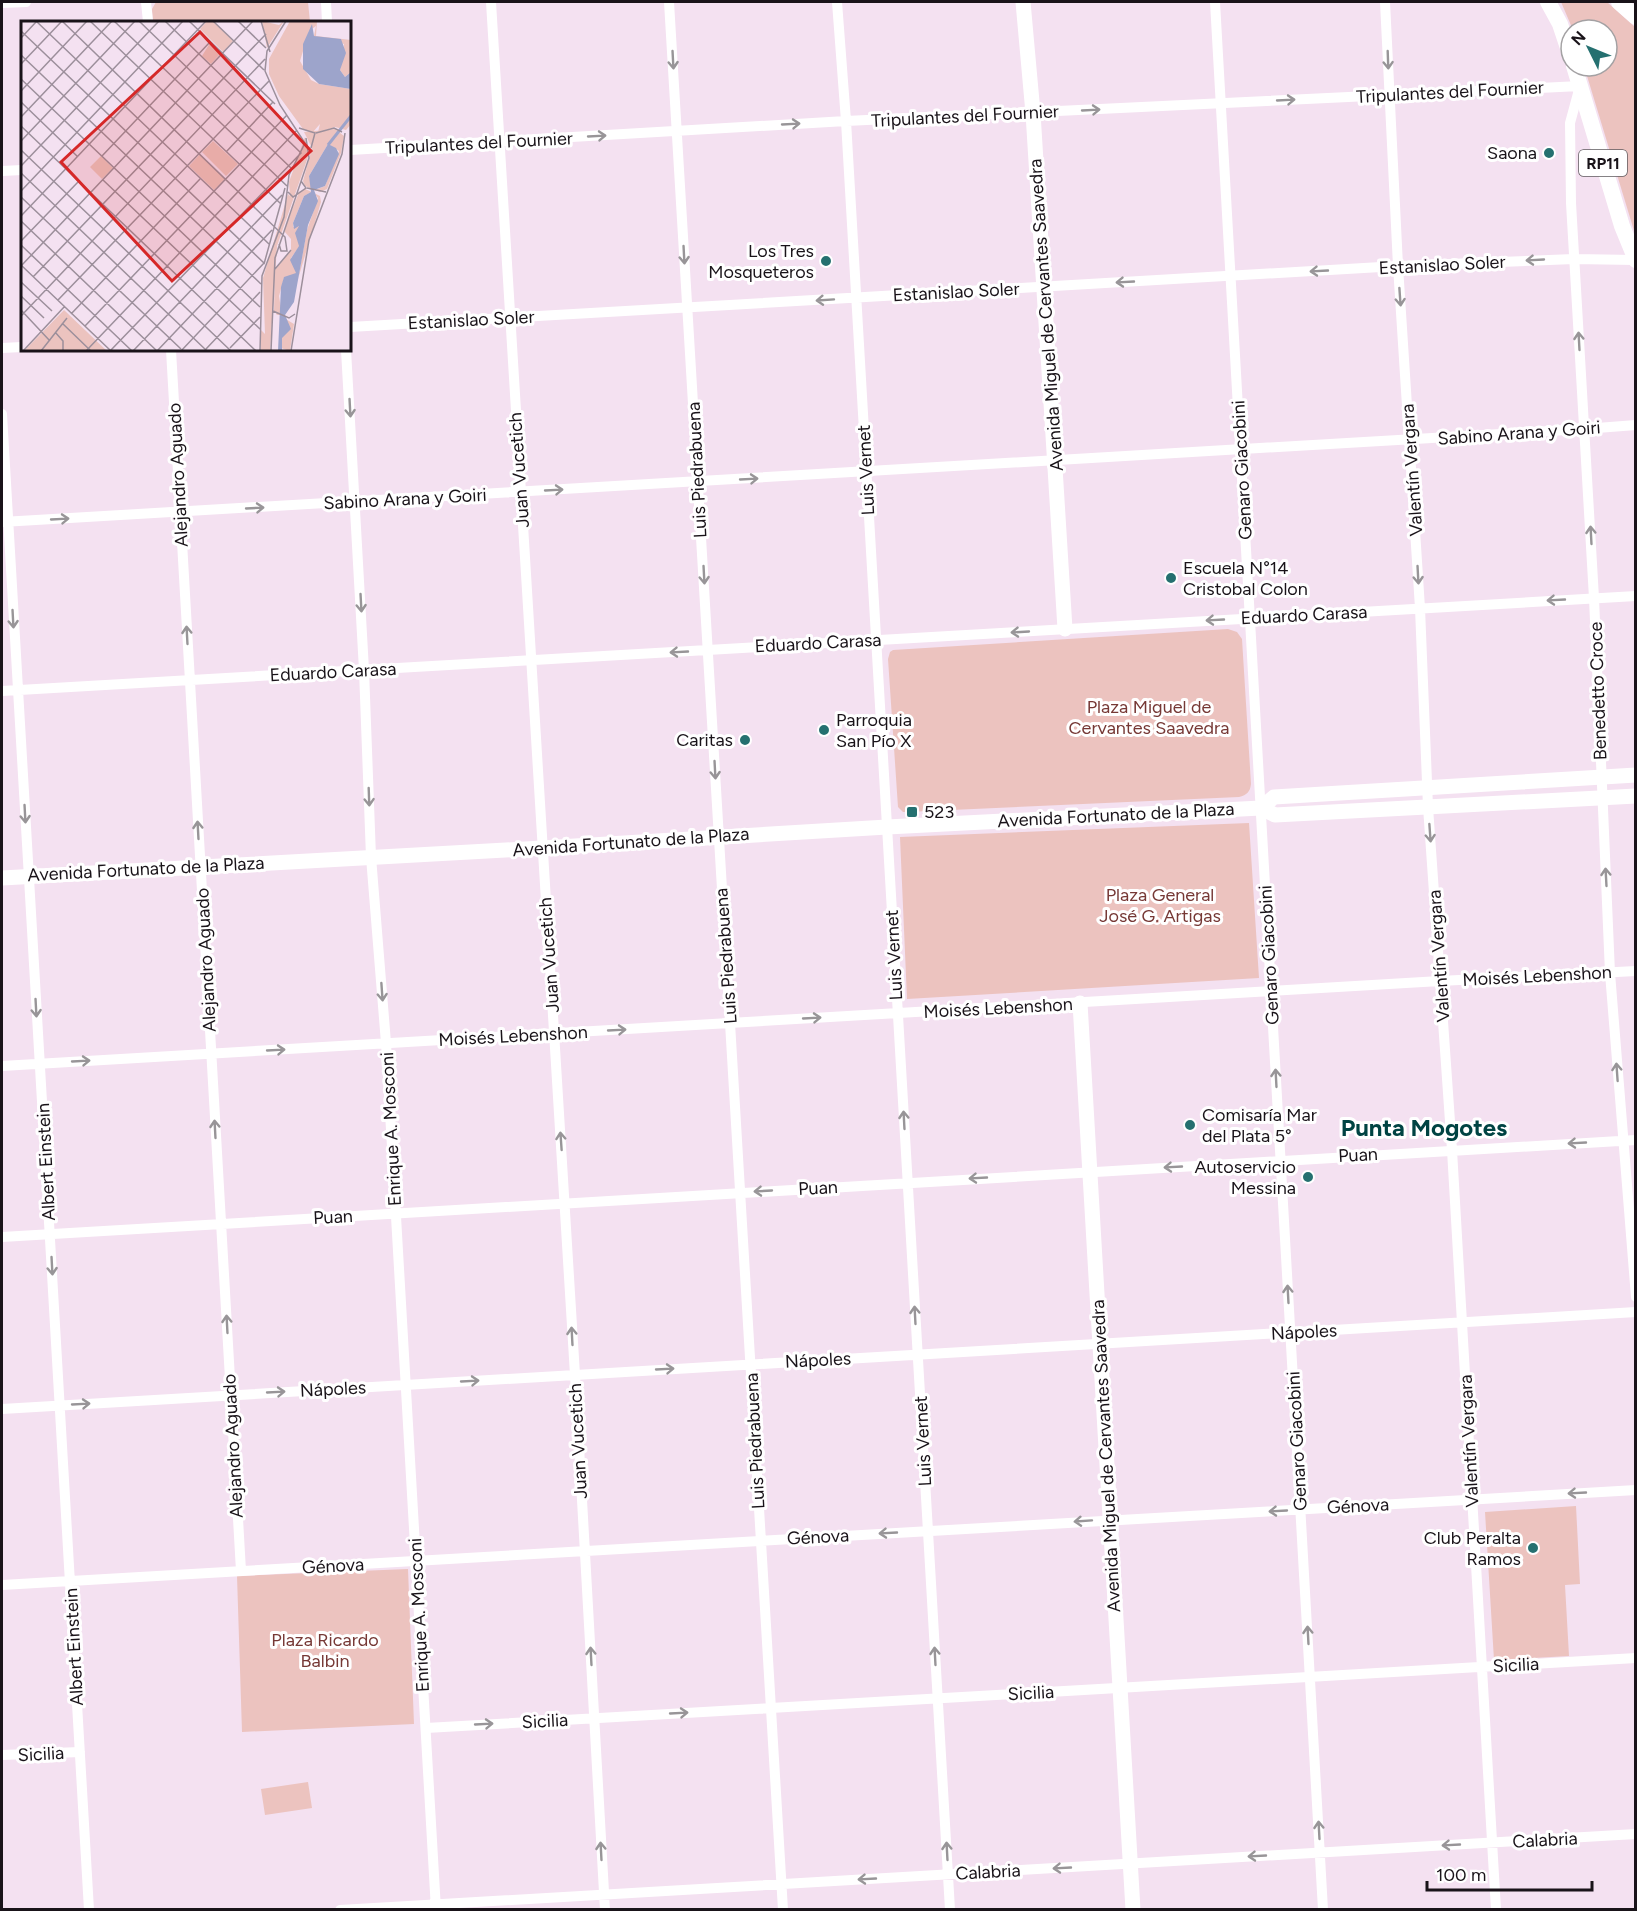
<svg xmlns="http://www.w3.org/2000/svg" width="1637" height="1911" viewBox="0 0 1637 1911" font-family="Figtree,sans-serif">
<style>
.green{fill:#ecc3bf}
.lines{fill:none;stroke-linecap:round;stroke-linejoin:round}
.street{stroke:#fff;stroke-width:10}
.secondary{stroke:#fff;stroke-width:15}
.primary{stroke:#fff;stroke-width:16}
.oneway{stroke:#989598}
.poi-dot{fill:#257070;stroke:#fff;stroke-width:2}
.labels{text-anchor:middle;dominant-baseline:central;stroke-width:6;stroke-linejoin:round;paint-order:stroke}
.shield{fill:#fff;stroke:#5e5a5e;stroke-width:1.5}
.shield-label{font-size:16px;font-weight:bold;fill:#191319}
.street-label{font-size:18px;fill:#191319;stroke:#fff}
.poi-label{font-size:18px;fill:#191319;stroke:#fff;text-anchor:end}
.park-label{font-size:18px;fill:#763835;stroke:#fff}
.district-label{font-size:24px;font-weight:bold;fill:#004343;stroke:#fff}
.inset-river{fill:none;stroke:#9da4cb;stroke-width:3}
.inset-road{fill:none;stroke:#9c8f9b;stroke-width:1.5}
.view{fill:#d62828;fill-opacity:0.15;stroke:#d62828;stroke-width:3}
.inset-edge{fill:none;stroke:#191319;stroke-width:3}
</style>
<rect width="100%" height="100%" fill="#f4e1f1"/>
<path class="green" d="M156,2h152l2,20h-157l-1,-13z
M1561,2h46l28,25v207l-51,-168h23v-36h-34z
M1228,629l9,3 5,7 9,145c-1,8 -4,11 -12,13l-332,15h-4l-5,-5 -10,-148 2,-7 3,-2z
M1249,823l10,155 -352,21 -7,-162z
M1576,1506l4,78 -15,1 4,71 -75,4 -9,-148z
M408,1569l6,155 -172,8 -5,-156z
M308,1782l4,26 -47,7 -4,-26z"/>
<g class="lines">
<path class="street" d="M146,2l2,20
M326,2l1,20
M491,2l84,1373 30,535
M669,2l114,1908
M837,2l9,119 104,1789
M1215,2l108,1908
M1385,2l13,264 22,342 8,199 24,343 44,760
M2,3l24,-1
M350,150l496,-29 734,-35 -10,37 1,80 23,395 16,375 26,324
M2,171l20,-1
M350,327l1048,-61 176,-7 61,1
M2,348l20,-1
M171,350l70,1221
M346,350l18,320 7,187 15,186 50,867
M2,414l87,1496
M2,522l1582,-93 52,-4
M2,691l1634,-95
M2,1066l1438,-85 196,-10
M2,1237l1634,-97
M2,1409l1634,-97
M2,1585l1634,-95
M426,1728l1210,-70
M2,1755l78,-3
M340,1910l1296,-76"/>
<path class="secondary" d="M1023,2l10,111 32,516
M1261,808l13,-11 362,-22
M2,878l540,-30 345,-21 374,-19 14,7 361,-19
M1080,1003l53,907"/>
<path class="primary" d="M1548,2l12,22 11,33
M1619,2l17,15
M1574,66l48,160 14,34"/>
</g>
<defs><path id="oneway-shaft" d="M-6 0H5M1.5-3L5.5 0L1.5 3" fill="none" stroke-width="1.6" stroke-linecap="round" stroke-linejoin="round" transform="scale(1.5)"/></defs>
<g class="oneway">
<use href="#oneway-shaft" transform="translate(673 60) rotate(87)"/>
<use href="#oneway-shaft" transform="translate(1388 60) rotate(88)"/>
<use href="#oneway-shaft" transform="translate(1286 100) rotate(-3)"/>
<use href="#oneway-shaft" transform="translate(1091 110) rotate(-3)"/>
<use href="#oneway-shaft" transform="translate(791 124) rotate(-3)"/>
<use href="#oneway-shaft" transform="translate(597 136) rotate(-3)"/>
<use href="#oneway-shaft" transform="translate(684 255) rotate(87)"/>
<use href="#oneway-shaft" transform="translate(1535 260) rotate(177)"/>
<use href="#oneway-shaft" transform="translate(1319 271) rotate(177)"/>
<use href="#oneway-shaft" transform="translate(1125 282) rotate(177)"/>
<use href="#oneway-shaft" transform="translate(1400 297) rotate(86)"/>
<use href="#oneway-shaft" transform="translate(825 300) rotate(176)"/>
<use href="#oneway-shaft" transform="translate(1579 341) rotate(-93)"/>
<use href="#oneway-shaft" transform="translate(350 408) rotate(87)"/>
<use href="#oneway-shaft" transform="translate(749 479) rotate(-3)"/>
<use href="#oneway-shaft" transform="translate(554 490) rotate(-3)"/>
<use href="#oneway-shaft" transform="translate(255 508) rotate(-3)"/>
<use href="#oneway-shaft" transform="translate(60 519) rotate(-3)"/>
<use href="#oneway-shaft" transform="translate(1591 535) rotate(-93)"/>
<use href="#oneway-shaft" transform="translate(704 575) rotate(87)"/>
<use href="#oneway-shaft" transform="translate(1418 575) rotate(87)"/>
<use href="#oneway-shaft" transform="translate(1556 600) rotate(177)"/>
<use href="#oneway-shaft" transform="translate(361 603) rotate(87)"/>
<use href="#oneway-shaft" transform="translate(13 619) rotate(87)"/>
<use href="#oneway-shaft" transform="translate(1215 620) rotate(177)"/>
<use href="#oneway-shaft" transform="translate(1020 632) rotate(177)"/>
<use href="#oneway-shaft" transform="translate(187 635) rotate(-93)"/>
<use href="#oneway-shaft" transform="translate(679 652) rotate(177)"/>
<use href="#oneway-shaft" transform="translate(715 770) rotate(87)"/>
<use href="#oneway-shaft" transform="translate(369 797) rotate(88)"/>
<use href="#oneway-shaft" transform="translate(25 814) rotate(87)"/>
<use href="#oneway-shaft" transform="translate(198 830) rotate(-93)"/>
<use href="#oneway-shaft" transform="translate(1430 833) rotate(86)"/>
<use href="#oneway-shaft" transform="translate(1606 877) rotate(-93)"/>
<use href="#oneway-shaft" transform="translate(382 992) rotate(86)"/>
<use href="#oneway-shaft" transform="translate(36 1008) rotate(87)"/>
<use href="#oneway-shaft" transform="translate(812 1018) rotate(-3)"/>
<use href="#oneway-shaft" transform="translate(617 1030) rotate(-3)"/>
<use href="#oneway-shaft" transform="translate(276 1050) rotate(-3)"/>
<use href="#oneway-shaft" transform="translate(81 1061) rotate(-3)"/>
<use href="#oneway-shaft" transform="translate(1617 1072) rotate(-94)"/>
<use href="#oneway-shaft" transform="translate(1276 1078) rotate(-93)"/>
<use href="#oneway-shaft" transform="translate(904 1120) rotate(-93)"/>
<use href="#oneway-shaft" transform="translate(215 1129) rotate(-93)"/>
<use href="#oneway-shaft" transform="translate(561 1141) rotate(-94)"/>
<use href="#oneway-shaft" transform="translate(1577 1143) rotate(177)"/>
<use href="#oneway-shaft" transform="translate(1173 1167) rotate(177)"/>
<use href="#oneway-shaft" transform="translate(978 1178) rotate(177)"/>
<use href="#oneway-shaft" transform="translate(763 1191) rotate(177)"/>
<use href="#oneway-shaft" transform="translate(52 1266) rotate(87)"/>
<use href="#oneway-shaft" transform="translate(1288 1294) rotate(-93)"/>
<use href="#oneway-shaft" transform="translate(915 1315) rotate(-93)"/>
<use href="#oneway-shaft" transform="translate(227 1324) rotate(-93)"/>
<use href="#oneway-shaft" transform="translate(572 1336) rotate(-93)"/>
<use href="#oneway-shaft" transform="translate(665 1369) rotate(-3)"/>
<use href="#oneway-shaft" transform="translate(470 1381) rotate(-3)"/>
<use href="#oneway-shaft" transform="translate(276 1392) rotate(-3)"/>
<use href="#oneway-shaft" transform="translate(81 1404) rotate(-3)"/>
<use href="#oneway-shaft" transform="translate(1577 1493) rotate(177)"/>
<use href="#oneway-shaft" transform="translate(1278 1511) rotate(177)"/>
<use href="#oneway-shaft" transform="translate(1083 1521) rotate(176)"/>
<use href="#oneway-shaft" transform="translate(888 1533) rotate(177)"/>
<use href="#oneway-shaft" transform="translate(1308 1635) rotate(-93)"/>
<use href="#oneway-shaft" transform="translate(591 1656) rotate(-93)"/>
<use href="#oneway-shaft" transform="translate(935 1656) rotate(-93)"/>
<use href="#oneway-shaft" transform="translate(679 1713) rotate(-3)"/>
<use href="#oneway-shaft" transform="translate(484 1724) rotate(-3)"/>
<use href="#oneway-shaft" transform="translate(1319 1830) rotate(-93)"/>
<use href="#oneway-shaft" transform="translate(1451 1845) rotate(177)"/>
<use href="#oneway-shaft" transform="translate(601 1851) rotate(-93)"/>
<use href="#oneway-shaft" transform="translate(947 1851) rotate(-93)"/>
<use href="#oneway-shaft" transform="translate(1257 1856) rotate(177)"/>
<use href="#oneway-shaft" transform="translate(1062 1868) rotate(177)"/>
<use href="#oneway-shaft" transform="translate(867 1879) rotate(177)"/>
</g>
<g class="poi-dot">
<circle cx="1549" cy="153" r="6"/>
<circle cx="826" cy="261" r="6"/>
<circle cx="1171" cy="578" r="6"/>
<circle cx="824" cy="730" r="6"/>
<circle cx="745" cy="740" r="6"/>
<rect x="906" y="806" width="12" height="12" rx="3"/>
<circle cx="1190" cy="1125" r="6"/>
<circle cx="1308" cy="1177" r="6"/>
<circle cx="1533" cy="1548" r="6"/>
</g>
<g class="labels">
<rect class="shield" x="1579" y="150" width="48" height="26" rx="4.5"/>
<g class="shield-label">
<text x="1603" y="163">RP11</text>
</g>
<g class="street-label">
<text transform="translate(1450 92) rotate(-3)">Tripulantes del Fournier</text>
<text transform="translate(965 116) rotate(-3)">Tripulantes del Fournier</text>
<text transform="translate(479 143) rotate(-3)">Tripulantes del Fournier</text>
<text transform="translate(1442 265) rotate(-3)">Estanislao Soler</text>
<text transform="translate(956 292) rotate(-3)">Estanislao Soler</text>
<text transform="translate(1046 315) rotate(-94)">Avenida Miguel de Cervantes Saavedra</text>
<text transform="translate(471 320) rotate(-3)">Estanislao Soler</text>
<text transform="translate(1519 433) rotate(-4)">Sabino Arana y Goiri</text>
<text transform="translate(519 470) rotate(-94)">Juan Vucetich</text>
<text transform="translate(697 470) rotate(-93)">Luis Piedrabuena</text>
<text transform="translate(866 470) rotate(-93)">Luis Vernet</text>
<text transform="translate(1242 470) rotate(-93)">Genaro Giacobini</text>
<text transform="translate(1412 470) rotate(-94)">Valentín Vergara</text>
<text transform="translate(178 475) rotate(-93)">Alejandro Aguado</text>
<text transform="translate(405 499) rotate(-3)">Sabino Arana y Goiri</text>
<text transform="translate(1304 615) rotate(-3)">Eduardo Carasa</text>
<text transform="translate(818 643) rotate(-3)">Eduardo Carasa</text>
<text transform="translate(333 672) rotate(-3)">Eduardo Carasa</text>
<text transform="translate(1598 691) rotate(-92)">Benedetto Croce</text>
<text transform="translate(1116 815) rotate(-3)">Avenida Fortunato de la Plaza</text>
<text transform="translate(631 842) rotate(-4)">Avenida Fortunato de la Plaza</text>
<text transform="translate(146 869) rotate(-3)">Avenida Fortunato de la Plaza</text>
<text transform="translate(549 955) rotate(-94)">Juan Vucetich</text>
<text transform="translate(894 955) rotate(-93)">Luis Vernet</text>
<text transform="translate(1269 955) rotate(-93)">Genaro Giacobini</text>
<text transform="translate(726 956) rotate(-94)">Luis Piedrabuena</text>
<text transform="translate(1439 956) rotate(-94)">Valentín Vergara</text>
<text transform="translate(206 960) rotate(-93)">Alejandro Aguado</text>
<text transform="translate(1537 976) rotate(-3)">Moisés Lebenshon</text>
<text transform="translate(998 1008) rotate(-3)">Moisés Lebenshon</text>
<text transform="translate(513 1036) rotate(-3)">Moisés Lebenshon</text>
<text transform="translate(391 1129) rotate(-93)">Enrique A. Mosconi</text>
<text transform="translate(1358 1155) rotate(-3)">Puan</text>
<text transform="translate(46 1162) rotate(-93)">Albert Einstein</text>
<text transform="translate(818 1188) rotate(-3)">Puan</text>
<text transform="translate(333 1217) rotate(-3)">Puan</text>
<text transform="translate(1304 1332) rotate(-3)">Nápoles</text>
<text transform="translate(818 1360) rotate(-3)">Nápoles</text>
<text transform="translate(333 1389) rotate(-3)">Nápoles</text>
<text transform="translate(578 1441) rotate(-93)">Juan Vucetich</text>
<text transform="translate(755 1441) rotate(-93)">Luis Piedrabuena</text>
<text transform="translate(923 1441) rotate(-93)">Luis Vernet</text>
<text transform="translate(1297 1441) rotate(-93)">Genaro Giacobini</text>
<text transform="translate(1469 1441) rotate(-93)">Valentín Vergara</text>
<text transform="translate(233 1446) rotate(-93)">Alejandro Aguado</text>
<text transform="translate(1106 1456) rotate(-93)">Avenida Miguel de Cervantes Saavedra</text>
<text transform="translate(1358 1506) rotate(-3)">Génova</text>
<text transform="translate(818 1537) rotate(-3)">Génova</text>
<text transform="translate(333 1566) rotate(-3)">Génova</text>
<text transform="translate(419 1615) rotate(-93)">Enrique A. Mosconi</text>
<text transform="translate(74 1647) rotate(-93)">Albert Einstein</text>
<text transform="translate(1516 1665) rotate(-3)">Sicilia</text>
<text transform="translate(1031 1693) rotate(-3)">Sicilia</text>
<text transform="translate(545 1721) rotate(-3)">Sicilia</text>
<text transform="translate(41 1754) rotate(-3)">Sicilia</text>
<text transform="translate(1545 1840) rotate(-3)">Calabria</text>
<text transform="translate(988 1872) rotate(-3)">Calabria</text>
</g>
<g class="poi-label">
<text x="1537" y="153">Saona</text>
<text x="814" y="251">Los Tres<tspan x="814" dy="21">Mosqueteros</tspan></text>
<text x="1183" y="568" text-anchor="start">Escuela N°14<tspan x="1183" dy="21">Cristobal Colon</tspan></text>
<text x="836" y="720" text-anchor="start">Parroquia<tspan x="836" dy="21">San Pío X</tspan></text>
<text x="733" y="740">Caritas</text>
<text x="924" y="812" text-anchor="start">523</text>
<text x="1202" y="1115" text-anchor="start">Comisaría Mar<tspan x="1202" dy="21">del Plata 5°</tspan></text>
<text x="1296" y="1167">Autoservicio<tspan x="1296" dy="21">Messina</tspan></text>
<text x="1521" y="1538">Club Peralta<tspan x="1521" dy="21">Ramos</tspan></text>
</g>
<g class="park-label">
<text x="1149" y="707">Plaza Miguel de<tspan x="1149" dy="21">Cervantes Saavedra</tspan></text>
<text x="1160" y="895">Plaza General<tspan x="1160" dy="21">José G. Artigas</tspan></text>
<text x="325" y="1640">Plaza Ricardo<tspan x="325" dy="21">Balbin</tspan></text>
</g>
<g class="district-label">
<text x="1424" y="1127">Punta Mogotes</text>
</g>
</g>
<g transform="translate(21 21)">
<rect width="330" height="330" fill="#f4e1f1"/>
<path d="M186,0h6l20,20 -10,11 -23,-23zM241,0l17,4 5,-4 -17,27zM269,0h27l-1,15 35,4v32l-6,5 -5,-7 4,-26 -30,-8 2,-10 -7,5 -9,30 11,19 8,4 32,5v35l-5,6 -11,-3 -17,5 2,-8 -7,8 -10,-3 -24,-33 -10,-22v-15zM189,22l11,10 -10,11 -9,-8zM314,108l9,7 -3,17 -14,36 -7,3 -5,-2 10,-4 14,-35 -11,-7 -19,32 3,13 -7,-3 -2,-5 9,-33 -8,-16zM281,112l3,4 4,17 -32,92 -7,105h-9v-21l4,4 -2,-56 25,-84 2,2 -1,-14 16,-45zM192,120l25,23 -12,12 -24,-24zM179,133l25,25 -11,11 -25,-24zM80,135l12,12 -11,11 -12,-12zM284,168l7,3 -8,4 -11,27v4l6,-1v21l-8,11 7,16 -14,4 -5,18 3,19h-5l-3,-4 1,-41 16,-20v-11l-7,-8 15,-39zM293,172l6,3 1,6 -23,77 9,-49 11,-32zM43,289l43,41h-83zM263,297l10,6 -4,27 -9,-3z" fill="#ecc3bf"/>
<path d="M291,3l2,12 27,3 5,14 -6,17 5,7 6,-5v17l-32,-5 -16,-15v-25zM307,123l8,4 3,6 -14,32 -11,4 4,11 -10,24 -14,77 -9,13 6,14 -9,9v13h-4l3,-64 3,-10 12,-4 -6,-13 9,-14 -4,-13 4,-7 -5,3 -1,-6 11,-27 7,-4 -2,-16z" fill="#9da4cb"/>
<path class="inset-river" d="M307,124l23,-29"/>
<path class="inset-road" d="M15,0l233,223M41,0l223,216 2,14h-6l-2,-7M69,0l191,183M93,0l173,165M118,0l153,148M168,0l86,83M192,0l51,49M217,0l28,27M240,0l9,31M0,10l243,232 -83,88M0,17l15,-16M0,34l240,229M0,43l41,-43M0,58l239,228M0,70l66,-70M0,81l57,55M0,96l91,-96M0,105l235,225M278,107l16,5 -4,15M295,112l18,-5 8,4M0,120l114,-120M0,129l210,201M205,131l47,-50M81,135l108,-114M0,145l138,-145M0,152l186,178M82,159l157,149M286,167l19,4M0,170l162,-170M267,171l5,5 13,-9 -5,-7M0,176l160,152M0,195l185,-195M0,200l136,130M0,220l57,-59M0,224l111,106M243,243l21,-76M0,244l90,86M0,245l232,-245M254,248l16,-19M12,256l233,-243M0,261l31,29M0,275l23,22M37,279l211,-219M0,289l29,31M252,290l16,7 6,-4M50,293l129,-135M0,295l244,-257M41,302l29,28M64,305l202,-211M34,311l8,9v10M209,327l30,-31M185,328l54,-57M90,329l190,-197 -136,-132M2,330l42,-45M20,330l26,-33M65,330l210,-220M112,330l149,-156M136,330l115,-121M239,330l2,-75 22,-59 5,-42 16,-32 -25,-38 -15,-34 2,-20 19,-30M250,330l4,-93 34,-100 -3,-20M270,330l18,-111 33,-86 3,-21"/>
<path class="view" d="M179,11l111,119 -139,130 -111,-119z"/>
<rect width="330" height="330" class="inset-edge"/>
</g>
<rect width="1637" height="1911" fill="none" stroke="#191319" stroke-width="6"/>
<g transform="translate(1589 48) rotate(313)"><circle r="28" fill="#ffffff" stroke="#a3a1a3" stroke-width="1.5"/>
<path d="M0-4.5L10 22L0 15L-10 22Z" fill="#257070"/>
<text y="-9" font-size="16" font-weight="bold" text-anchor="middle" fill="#191319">N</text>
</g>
<path d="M1427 1881v9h165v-9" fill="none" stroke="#191319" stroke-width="3"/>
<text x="1436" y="1881" font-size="18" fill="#191319" stroke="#ffffff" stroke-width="4.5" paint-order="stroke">100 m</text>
</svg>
